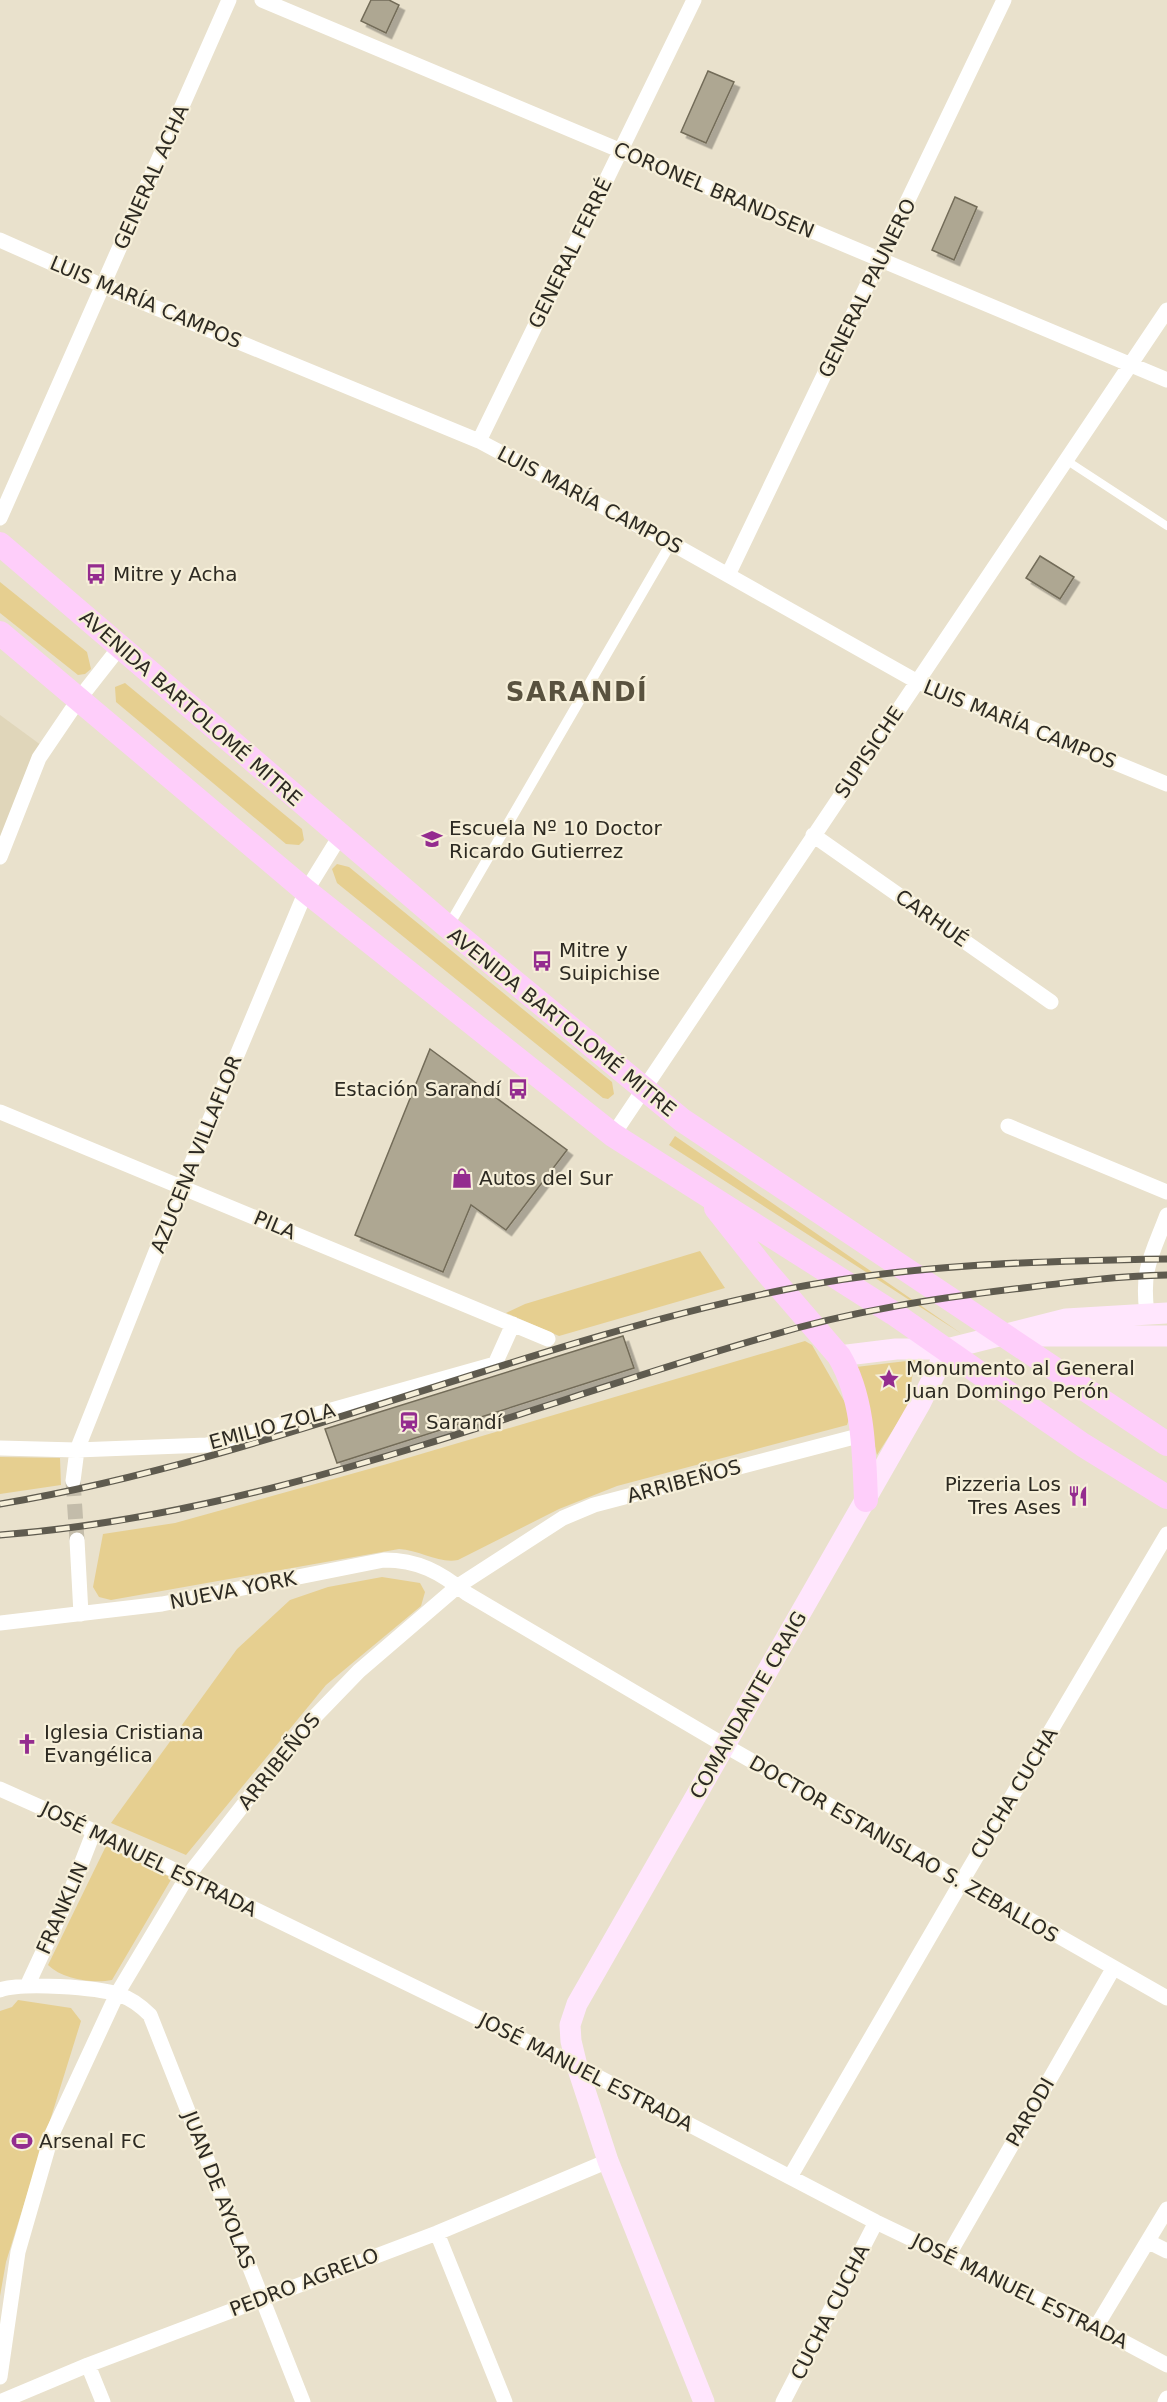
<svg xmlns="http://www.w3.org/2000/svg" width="1167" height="2402" viewBox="0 0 1167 2402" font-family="'DejaVu Sans',sans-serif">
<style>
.built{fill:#e0d6ba}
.green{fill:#e6cf90}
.building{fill:#aea792;stroke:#736c59;stroke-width:1.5;filter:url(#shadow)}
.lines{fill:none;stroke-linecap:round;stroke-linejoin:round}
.minor-tunnel{stroke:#c3bcaa;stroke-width:15;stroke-dasharray:15 8;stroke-linecap:butt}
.service{stroke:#fff;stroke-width:8}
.pedestrian{stroke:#fff;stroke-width:10}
.minor{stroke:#fff;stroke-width:15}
.secondary{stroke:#ffe6fd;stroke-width:21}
.primary{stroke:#fecefa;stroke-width:24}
.rail-casing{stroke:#5f5b4f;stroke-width:7}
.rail{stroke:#f6efd9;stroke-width:4.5;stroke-dasharray:14;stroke-linecap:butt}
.labels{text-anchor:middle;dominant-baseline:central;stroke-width:4.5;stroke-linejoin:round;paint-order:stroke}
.street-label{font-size:20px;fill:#2d2a22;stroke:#f6efd9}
.poi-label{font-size:20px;fill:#2d2a22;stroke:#f6efd9;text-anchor:start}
.district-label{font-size:26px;font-weight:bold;letter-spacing:1.5px;fill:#59523f;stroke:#f6efd9}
</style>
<defs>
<filter id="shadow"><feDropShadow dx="5.5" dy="5.5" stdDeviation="0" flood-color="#0004"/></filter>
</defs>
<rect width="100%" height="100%" fill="#e9e1cc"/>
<path class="built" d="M0,715l45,33 -45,103z"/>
<path class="green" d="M0,582l87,70 4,17 -6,5 -7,1 -78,-62z
M125,683l177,146 2,11 -5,5 -13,-1 -170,-142 -1,-15z
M337,864l12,3 263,215 2,12 -6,5 -5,-1 -266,-215 -5,-14z
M675,1136l287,198 -293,-189z
M700,1251l25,37 -166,48 -53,-23 19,-9z
M805,1341l7,4 39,68 -4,12 -230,61 -58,23 -101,51c-18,4 -39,-10 -59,-11l-288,51 -12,-3 -6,-10 10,-53 72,-11 212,-59z
M915,1360l-8,48 -30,47 -21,-88z
M0,1457l60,1 1,27 -61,9z
M382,1577l38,6 5,9 -4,14 -95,79 -140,170 -75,-32 126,-174 53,-49 38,-13z
M106,1846l66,32 -60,102c-19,4 -50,-1 -64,-15z
M18,2000l53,8 10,13 -75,241 -6,34v-285l12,-4z"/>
<path class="building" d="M371,0h18l10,5 -13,28 -25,-12z
M708,71l26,11 -28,61 -25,-11z
M955,197l22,10 -23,53 -22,-10z
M1040,556l34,21 -14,22 -34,-21z
M430,1049l137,101 -61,80 -35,-25 -28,67 -88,-37z
M623,1336l11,32 -297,95 -12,-34z"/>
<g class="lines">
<path class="minor-tunnel" d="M73,1481l4,59"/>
<path class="service" d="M1066,460l101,66"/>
<path class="pedestrian" d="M448,927l223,-384"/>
<path class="minor" d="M262,0l905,380
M0,240l103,46 376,155 192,102 245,138 251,103
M479,441l215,-441
M0,518l229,-518
M728,575l276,-575
M813,835l238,167
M0,857l39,-99 40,-59 40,-51
M0,1112l548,227
M1008,1126l159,66
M613,1135l554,-825
M1147,1313c-6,-44 5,-58 20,-98
M0,1448l77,2 130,-5 288,-81 18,-40
M73,1481l4,-31 105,-264 124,-295 34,-55
M77,1540l4,74
M0,1623l162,-19 222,-44c34,0 56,12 82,33l258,152 443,253
M0,1789l94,42 483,235 299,156 220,105 71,38
M28,1984l40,-86 26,-67
M0,1990c22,-8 97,-3 120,5 12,4 21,11 30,20l153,387
M790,2177l172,-296 205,-347
M437,2233l68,169
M1149,2242l18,9
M948,2256l165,-287
M1096,2327l71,-118
M88,2365l15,37
M0,2377l18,-125 34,-118 65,-140 70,-117 114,-146 58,-60 99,-85 105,-68 31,-13 268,-70
M0,2402l88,-37 349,-132 171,-72
M783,2402l93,-180
M1165,2402l2,-4"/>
<path class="secondary" d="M1031,1336h136
M839,1356l57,-7h51l119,-30 101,-6
M704,2402l-96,-241 -31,-95 -6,-25 -1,-16 7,-21 343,-600 27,-55"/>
<path class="primary" d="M0,544l448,383 234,193 485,324
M0,633l306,258 307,244 280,178 190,132 84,52
M716,1208l48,61 75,87c25,42 25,96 27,144"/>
<g class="rail-casing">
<path id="rail" d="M0,1504c268,-45 518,-160 783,-214 127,-26 256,-29 384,-31
M0,1535c265,-20 516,-126 769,-199 82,-25 168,-38 254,-48 48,-6 96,-12 144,-13"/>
</g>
<use href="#rail" class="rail"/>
</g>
<defs>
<g id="bus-bare" transform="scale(1.62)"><path d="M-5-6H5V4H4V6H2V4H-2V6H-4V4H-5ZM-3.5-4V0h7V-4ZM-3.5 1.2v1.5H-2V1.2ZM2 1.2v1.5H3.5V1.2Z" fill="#942c8f" stroke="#f6efd9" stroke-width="2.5" paint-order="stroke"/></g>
<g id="school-bare" transform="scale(1.62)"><path d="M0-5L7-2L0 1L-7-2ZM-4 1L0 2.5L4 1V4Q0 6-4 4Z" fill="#942c8f" stroke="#f6efd9" stroke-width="2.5" paint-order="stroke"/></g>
<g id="shop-bare" transform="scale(1.62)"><path d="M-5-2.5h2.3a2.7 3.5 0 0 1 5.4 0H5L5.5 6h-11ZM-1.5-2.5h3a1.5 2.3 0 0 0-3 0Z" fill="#942c8f" stroke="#f6efd9" stroke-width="2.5" paint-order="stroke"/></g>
<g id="sight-bare" transform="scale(1.62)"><path d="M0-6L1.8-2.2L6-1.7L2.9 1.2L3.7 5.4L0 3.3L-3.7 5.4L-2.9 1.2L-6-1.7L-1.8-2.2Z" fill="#942c8f" stroke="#f6efd9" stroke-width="2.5" paint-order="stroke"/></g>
<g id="station-bare" transform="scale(1.62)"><path d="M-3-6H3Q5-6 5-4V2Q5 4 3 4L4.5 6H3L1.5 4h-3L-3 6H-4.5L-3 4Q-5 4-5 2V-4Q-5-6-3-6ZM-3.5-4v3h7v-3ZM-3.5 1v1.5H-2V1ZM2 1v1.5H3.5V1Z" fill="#942c8f" stroke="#f6efd9" stroke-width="2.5" paint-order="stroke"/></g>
<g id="restaurant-bare" transform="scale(1.62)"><path d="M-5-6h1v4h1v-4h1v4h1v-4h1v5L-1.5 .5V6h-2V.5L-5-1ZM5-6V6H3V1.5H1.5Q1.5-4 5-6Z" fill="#942c8f" stroke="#f6efd9" stroke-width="2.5" paint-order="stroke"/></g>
<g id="church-bare" transform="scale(1.62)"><path d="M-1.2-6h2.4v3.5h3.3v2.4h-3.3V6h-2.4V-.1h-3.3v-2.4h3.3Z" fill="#942c8f" stroke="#f6efd9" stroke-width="2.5" paint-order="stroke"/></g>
<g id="stadium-bare" transform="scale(1.62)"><path d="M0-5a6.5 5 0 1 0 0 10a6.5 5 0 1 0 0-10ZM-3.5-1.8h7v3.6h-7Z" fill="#942c8f" stroke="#f6efd9" stroke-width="2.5" paint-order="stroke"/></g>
</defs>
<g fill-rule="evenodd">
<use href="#bus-bare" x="96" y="574"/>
<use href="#school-bare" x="432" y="839"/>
<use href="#bus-bare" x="542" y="961"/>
<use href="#bus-bare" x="518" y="1089"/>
<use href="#shop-bare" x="462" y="1178"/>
<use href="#sight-bare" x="889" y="1379"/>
<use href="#station-bare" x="409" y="1422"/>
<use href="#restaurant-bare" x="1078" y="1496"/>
<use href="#church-bare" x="27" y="1744"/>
<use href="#stadium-bare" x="22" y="2141"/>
</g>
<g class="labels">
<g class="street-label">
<text transform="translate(151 177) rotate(-66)">GENERAL ACHA</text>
<text transform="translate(714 190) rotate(23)">CORONEL BRANDSEN</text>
<text transform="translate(570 253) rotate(-64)">GENERAL FERRÉ</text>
<text transform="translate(867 288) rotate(-64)">GENERAL PAUNERO</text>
<text transform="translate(146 302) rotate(23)">LUIS MARÍA CAMPOS</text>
<text transform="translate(590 500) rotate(28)">LUIS MARÍA CAMPOS</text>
<text transform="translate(191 708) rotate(41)">AVENIDA BARTOLOMÉ MITRE</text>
<text transform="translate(1020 724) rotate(22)">LUIS MARÍA CAMPOS</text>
<text transform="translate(869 752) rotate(-56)">SUPISICHE</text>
<text transform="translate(932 918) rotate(35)">CARHUÉ</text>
<text transform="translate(562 1022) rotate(39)">AVENIDA BARTOLOMÉ MITRE</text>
<text transform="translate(196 1154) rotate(-68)">AZUCENA VILLAFLOR</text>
<text transform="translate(275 1225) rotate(23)">PILA</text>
<text transform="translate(272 1426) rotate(-15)">EMILIO ZOLA</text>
<text transform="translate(684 1481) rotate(-15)">ARRIBEÑOS</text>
<text transform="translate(233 1590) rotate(-11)">NUEVA YORK</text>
<text transform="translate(748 1705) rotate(-60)">COMANDANTE CRAIG</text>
<text transform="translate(279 1761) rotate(-51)">ARRIBEÑOS</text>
<text transform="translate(1014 1793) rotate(-59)">CUCHA CUCHA</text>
<text transform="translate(904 1849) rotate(30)">DOCTOR ESTANISLAO S. ZEBALLOS</text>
<text transform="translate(149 1859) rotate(26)">JOSÉ MANUEL ESTRADA</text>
<text transform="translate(62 1908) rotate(-66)">FRANKLIN</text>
<text transform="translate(586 2072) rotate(27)">JOSÉ MANUEL ESTRADA</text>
<text transform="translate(1030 2112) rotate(-60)">PARODI</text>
<text transform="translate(219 2190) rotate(69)">JUAN DE AYOLAS</text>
<text transform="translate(304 2282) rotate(-21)">PEDRO AGRELO</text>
<text transform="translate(1020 2291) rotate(26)">JOSÉ MANUEL ESTRADA</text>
<text transform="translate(830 2312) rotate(-63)">CUCHA CUCHA</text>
</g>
<g class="poi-label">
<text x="113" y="574">Mitre y Acha</text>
<text x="449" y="828">Escuela Nº 10 Doctor<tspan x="449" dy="23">Ricardo Gutierrez</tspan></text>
<text x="559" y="950">Mitre y<tspan x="559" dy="23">Suipichise</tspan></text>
<text x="501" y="1089" text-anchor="end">Estación Sarandí</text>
<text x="479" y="1178">Autos del Sur</text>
<text x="906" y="1368">Monumento al General<tspan x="906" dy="23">Juan Domingo Perón</tspan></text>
<text x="426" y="1422">Sarandí</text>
<text x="1061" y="1484" text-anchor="end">Pizzeria Los<tspan x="1061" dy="23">Tres Ases</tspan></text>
<text x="44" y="1732">Iglesia Cristiana<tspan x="44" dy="23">Evangélica</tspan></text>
<text x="39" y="2141">Arsenal FC</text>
</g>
<g class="district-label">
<text x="577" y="692">SARANDÍ</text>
</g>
</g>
</svg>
